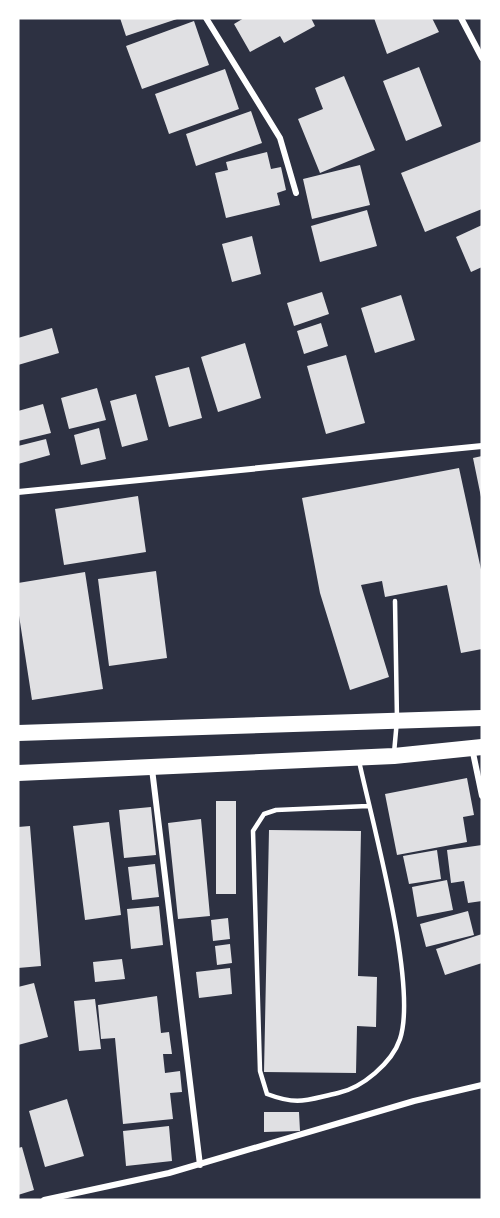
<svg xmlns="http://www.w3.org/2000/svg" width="500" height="1218" viewBox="0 0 500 1218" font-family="'Times New Roman',serif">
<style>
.building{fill:#e0e0e3}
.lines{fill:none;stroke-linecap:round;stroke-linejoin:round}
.service{stroke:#fff;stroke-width:4.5}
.minor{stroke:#fff;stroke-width:6}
.trunk{stroke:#fff;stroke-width:16}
</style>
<rect width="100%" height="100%" fill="#2d3142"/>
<path class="building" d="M120,18h60l-54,18z
M244,18h67l4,8 -31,17 -4,-7 -30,16 -16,-28z
M374,18h58l7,14 -52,22z
M194,21l15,44 -67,24 -16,-43z
M419,67l23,59 -36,15 -23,-60z
M225,69l14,40 -70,25 -14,-40z
M344,76l31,74 -55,23 -22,-54 25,-10 -8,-21z
M251,111l11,32 -66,23 -10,-32z
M482,141v68l-57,23 -24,-59z
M267,152l4,17 10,-2 5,23 -9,3 3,12 -54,13 -11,-45 13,-3 -2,-8z
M360,165l10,40 -58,14 -9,-40z
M367,210l10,36 -57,16 -9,-36z
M482,225v42l-11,5 -15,-35z
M252,236l9,38 -29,8 -10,-38z
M322,292l7,22 -35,12 -7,-23z
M401,295l14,45 -40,13 -14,-45z
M321,323l7,23 -24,8 -7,-23z
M52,328l7,25 -41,12v-27z
M245,343l16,55 -43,14 -17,-55z
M346,355l19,68 -39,11 -19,-68z
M189,367l13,51 -33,9 -14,-51z
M97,388l9,32 -37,9 -8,-31z
M136,394l12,46 -26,7 -12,-46z
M43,404l8,29 -33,8v-30z
M99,428l7,31 -25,6 -7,-30z
M46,439l4,16 -32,9v-18z
M482,456v41h-1l-8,-39z
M459,468l23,106v75l-21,4 -14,-68 -62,12 -3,-16 -21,4 28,92 -39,13 -30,-97 -18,-95z
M138,496l8,56 -82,13 -9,-56z
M156,571l11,87 -58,8 -11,-87z
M85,572l18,117 -71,11 -14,-91v-26z
M467,778l7,37 -11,2 4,25 -70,13 -12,-61z
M216,801h20v93h-20z
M151,807l5,48 -32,3 -5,-48z
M201,819l9,97 -32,3 -10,-96z
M109,822l12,93 -36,5 -12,-94z
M30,826l11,140 -23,2v-141z
M269,830l92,1 -3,145 19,1 -1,50 -19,-1 -1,47 -92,-1z
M482,845v56l-14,2 -4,-22 -13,2 -4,-33z
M437,850l4,29 -32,5 -6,-28z
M155,864l4,33 -27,3 -4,-33z
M447,880l6,30 -36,7 -5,-30z
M159,906l4,39 -32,4 -4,-40z
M468,911l6,24 -48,12 -6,-23z
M228,918l2,21 -17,2 -2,-21z
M482,934v29l-37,12 -9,-26z
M230,944l2,19 -15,2 -2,-19z
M122,959l3,20 -30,3 -2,-20z
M230,968l2,26 -33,4 -3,-26z
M34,983l14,54 -30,8v-58z
M157,996l4,37 8,-1 3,22h-9l2,19 15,-2 2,21 -12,1 3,26 -50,5 -8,-86 -14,1 -3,-34z
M95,999l6,50 -22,2 -5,-50z
M67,1099l17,57 -39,11 -16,-56z
M264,1112h35l1,19 -36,1z
M169,1126l3,35 -46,5 -3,-35z
M22,1147l12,43 -16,5v-47z"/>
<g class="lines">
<path class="service" d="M394,753l3,-33 -2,-119
M359,761c13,61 59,224 41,278 -8,24 -38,49 -62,54 -32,7 -39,13 -71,1l-7,-23 -7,-240 11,-17 12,-4 92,-4"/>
<path class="minor" d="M206,18l74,120 16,55
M461,18l21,40
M18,492l464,-46
M472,748l10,48
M152,769l48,396
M44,1200l125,-27 245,-72 68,-16"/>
<path class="trunk" d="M18,733l464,-15
M18,773l376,-17 88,-9"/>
</g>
<rect width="500" height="1218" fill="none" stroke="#ffffff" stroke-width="39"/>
</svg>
